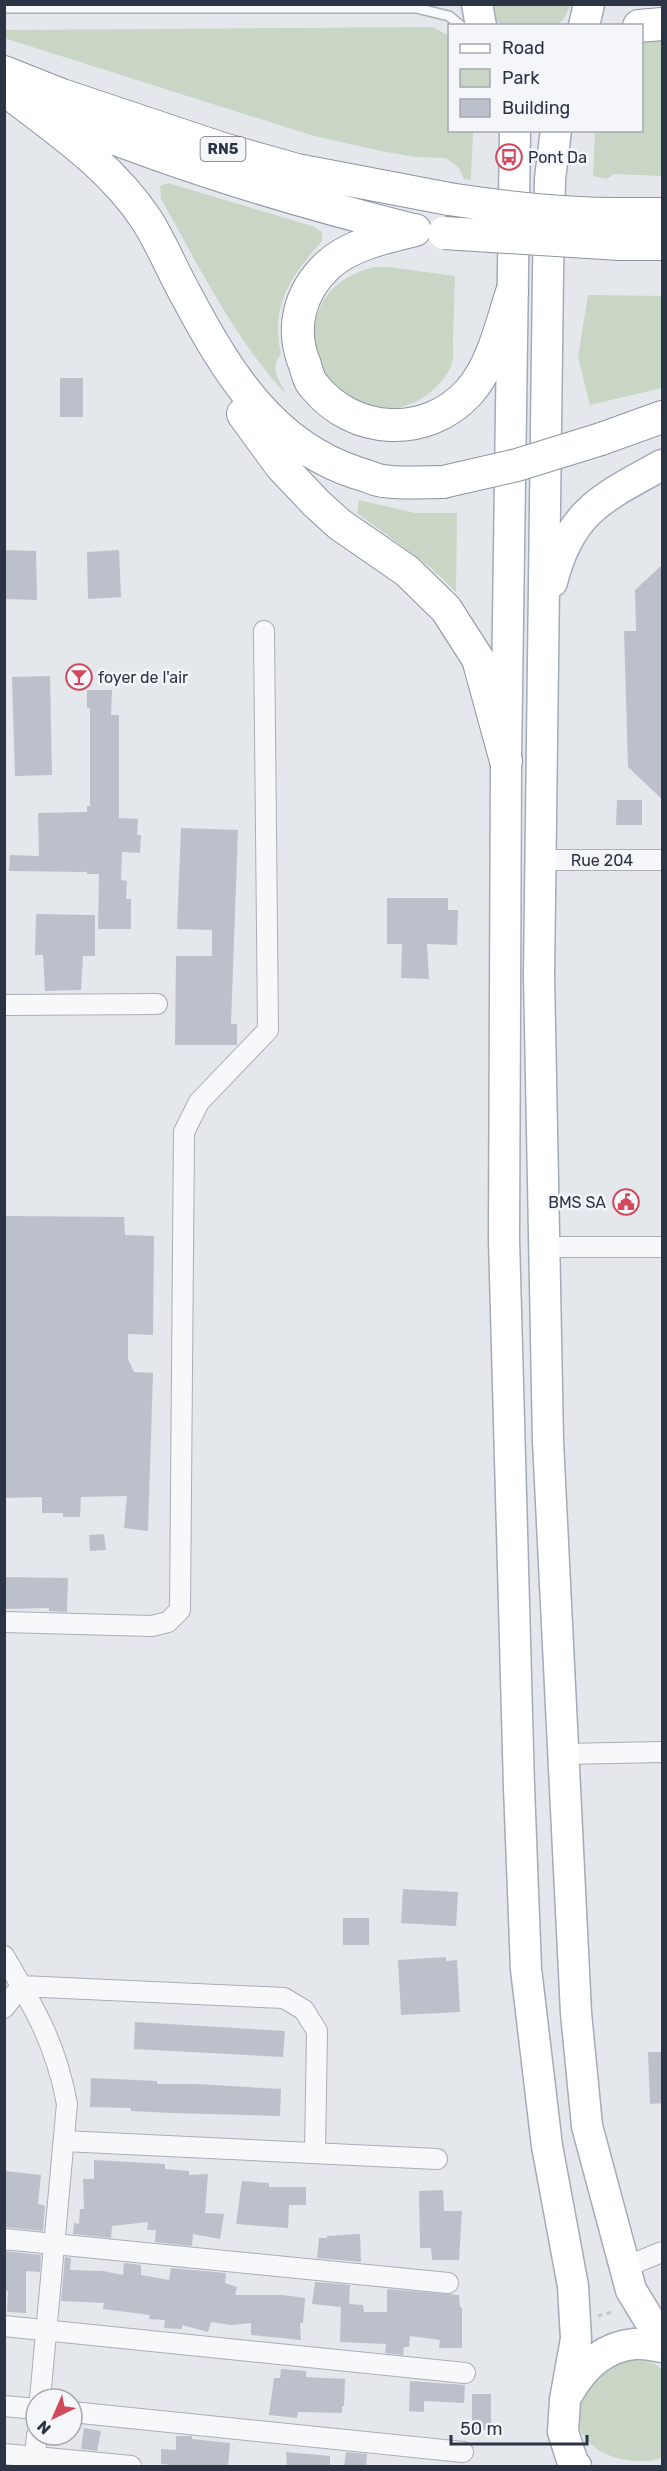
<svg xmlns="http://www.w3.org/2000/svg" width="667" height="2471" viewBox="0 0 667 2471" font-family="Rubik,sans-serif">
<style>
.green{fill:#c9d6c5}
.building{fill:#bbc0ca}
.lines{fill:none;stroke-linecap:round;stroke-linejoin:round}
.service-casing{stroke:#a9aeb7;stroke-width:12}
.minor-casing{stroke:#a9aeb7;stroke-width:22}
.primary-casing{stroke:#a3abb8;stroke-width:33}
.trunk-casing{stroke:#8b94a3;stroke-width:34}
.path{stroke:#c2c5cb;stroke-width:3;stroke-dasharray:4.5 4.5;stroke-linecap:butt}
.service{stroke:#f7f8fa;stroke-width:9}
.minor{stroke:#f7f8fa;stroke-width:20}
.primary{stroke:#fff;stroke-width:30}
.trunk{stroke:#fff;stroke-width:32}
.trunk-bridge-casing{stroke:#8b94a3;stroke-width:34;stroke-linecap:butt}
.trunk-bridge{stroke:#fff;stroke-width:32}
.labels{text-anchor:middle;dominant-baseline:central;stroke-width:5;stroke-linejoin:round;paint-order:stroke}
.shield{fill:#f4f6f9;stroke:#676e7b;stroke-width:1.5}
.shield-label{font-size:15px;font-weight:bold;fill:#2b3445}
.poi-label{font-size:16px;fill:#2b3445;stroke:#f4f6f9;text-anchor:start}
.street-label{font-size:16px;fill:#2b3445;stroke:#f4f6f9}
</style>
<rect width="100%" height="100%" fill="#e4e7ec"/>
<path class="green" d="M486,5h85l-7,13 -7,8 -56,-1 -11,-12z
M433,27l16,9 1,94 23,1 -2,49 -7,-1 -5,-11 -13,-10 -30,-1 -35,-6 -67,-15 -310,-98 1,-7 2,-1z
M662,35v141l-47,-2 -9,5 -13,-3 2,-45 47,-1v-94z
M168,183l144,43 10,6v9c-31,35 -52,64 -41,113 -12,15 -2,26 6,41 -53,-56 -88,-129 -126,-196l-1,-13z
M374,267h14l67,9c-1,21 -1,43 -2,64 0,7 1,16 -1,23 -4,14 -20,30 -33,37 -91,47 -158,-105 -45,-133z
M588,295l74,1v92l-72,17 -12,-48z
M359,500l56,13h42l-1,79 -26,-25 -73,-54z
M633,2358l22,6 7,5v89c-43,13 -103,-15 -80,-65 2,-5 8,-9 12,-13 15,-14 19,-18 39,-22z"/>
<path class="building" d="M60,378h23v39h-23z
M4,550l32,1 1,49 -32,-1z
M119,550l2,47 -33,2 -1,-47z
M663,564v236l-35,-33 -4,-136h12l-1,-41z
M50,676l2,99 -37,1 -3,-99z
M87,690h25l-1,25h8v103l19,1 -1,16h4l-1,18 -18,-1 -1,28 6,1 -1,18h5v30h-33l1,-55h-12v-2l-78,-1 1,-16 29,1 -1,-43 49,-1v-6h3v-98h-3z
M617,800h25v25h-26z
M181,828l57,2 -7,194h6v21h-62l1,-89h36v-26l-35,-1z
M387,898h61v12h10l-1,35 -30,-1 2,35 -28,-1 1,-34h-15z
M36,914l59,1v41h-12l-2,34 -36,1 -2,-36h-8z
M4,1216l120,1 1,18 29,1 -1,99 -25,-1v25l6,13 19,1 -5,158 -24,-3 3,-32 -46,1 -1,20h-17v-4h-21v-16l-38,1z
M104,1534l2,16 -16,1 -1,-16z
M4,1577l64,1 -1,34 -18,-1v-3l-45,1z
M403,1889l55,3 -2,34 -55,-3z
M343,1918h26v27h-26z
M446,1957v4l11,-1 3,52 -59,3 -3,-55z
M135,2022l150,9 -2,26 -149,-8z
M648,2052h15v51l-13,1z
M91,2078l66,3v3h40l84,5 -1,27 -108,-3 -41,-2v-3l-41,-1z
M94,2160l71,4v5l24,2v4l19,-1 -3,39 19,1 -4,25 -27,-5 -1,12 -37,-4 1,-12h-9l1,-8 -36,4 -1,12 -38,-4 1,-11 5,1 1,-15h4l-1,-30h11z
M6,2171l35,4 -3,29 7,2 -2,25 -39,-4z
M242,2181l27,2v4h37v18h-17l-1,23 -52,-4z
M443,2190l1,21h18l-3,49h-27l-1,-12h-11l-1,-57z
M360,2234l1,28 -44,-4 2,-20h8v-2z
M5,2251l36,4 -1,17 -14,-1v42l-19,-1 1,-21 -4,1z
M65,2257l6,1 -1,12 33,1 20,4 1,-12 17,2v10l28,5 2,-12 55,5 -1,10 12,4 -2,8h48l22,3 -2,25h-3l1,17 -50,-5v-12l-20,2 -20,-3 -3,10 -26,-7v4l-18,-1 1,-8 -16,-1 1,-4 -47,-6 1,-6 -43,-2z
M315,2282l35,3 -1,19 14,1 1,7h23v-23l72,6 1,12 2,1v40h-23l1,-8 -30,-4 -1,11h-5l-1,8 -18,-2 1,-9 -46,-2 1,-35 -29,-3z
M281,2369l25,2v6l39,2 -1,27h-2v7l-44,-1 -1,6 -28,-3 5,-37h6z
M410,2381l55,4 -1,18 -40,-2v11l-15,-1z
M472,2394h19v36h-19z
M84,2428l17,3 -4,20 -16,-2z
M176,2436h16v3l38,4 -2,23h-47l-20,-2v-15l15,1z
M286,2452l44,4v10h-43z
M346,2452l21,2 -1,12h-22z"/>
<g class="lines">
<g class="service-casing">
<path id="service" d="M4,8h412l33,8 12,10"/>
</g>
<g class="minor-casing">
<path id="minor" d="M542,860h120
M4,1005l153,-1
M546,1247h116
M4,1622l148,4 16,-4 12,-12 4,-478 15,-30 69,-72 -4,-399
M565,1754l97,-2
M4,1956c31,53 52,88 63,148l-27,295
M4,2008l17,-22 263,12 20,12 13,21 -2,122
M64,2141l373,18
M4,2239l444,44
M625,2267l37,-15
M4,2326l461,47
M4,2406l32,3
M72,2412l391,40
M4,2454l127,12
M34,2466l3,-31"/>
</g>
<g class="primary-casing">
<path id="primary" d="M477,4l4,22
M584,26l5,-22
M515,130l-9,631 -2,478 15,548 7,182 21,177 26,140 3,53 -11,61 -2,32 10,31 3,3
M556,130l-6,49 -2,93 -9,703 9,466 28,572 11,113 44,164 31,51
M552,582c18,-71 50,-84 110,-117
M569,2392c14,-25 35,-45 65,-48 9,-1 20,2 28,3"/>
</g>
<g class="trunk-casing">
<path id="trunk" d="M639,26l23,-2
M4,72l58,23 161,54 74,21 152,29
M17,99c47,36 95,69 129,120 15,23 26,51 40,76 41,77 85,150 171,178 9,2 18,7 26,8 19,3 40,1 60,1
M58,116c115,48 234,84 355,114
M621,214h41
M415,230c-29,7 -66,15 -88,36 -28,27 -37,63 -22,99 2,7 4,16 9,21 39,49 113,53 155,6 24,-27 32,-67 43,-100
M620,244h42
M243,414l38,52 35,37 23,21 68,47 39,38 32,50 28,102
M601,439l61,-22"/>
</g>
<path class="path" d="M598,2316l17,-5"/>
<use href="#service" class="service"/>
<use href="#minor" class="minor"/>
<use href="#primary" class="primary"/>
<use href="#trunk" class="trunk"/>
<g class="trunk-bridge-casing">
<path id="trunk-bridge" d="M449,199c58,9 114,15 172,15
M444,233l176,11
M443,482l74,-17 84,-26"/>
</g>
<use href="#trunk-bridge" class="trunk-bridge"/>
</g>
<defs>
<g id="bus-ring" transform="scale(1.35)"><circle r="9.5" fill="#f4f6f9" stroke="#d1495b" stroke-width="1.5"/><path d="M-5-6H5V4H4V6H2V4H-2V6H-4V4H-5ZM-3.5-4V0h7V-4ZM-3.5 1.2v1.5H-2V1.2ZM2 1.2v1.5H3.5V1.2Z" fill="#d1495b"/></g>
<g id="bar-ring" transform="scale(1.35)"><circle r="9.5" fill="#f4f6f9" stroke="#d1495b" stroke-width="1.5"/><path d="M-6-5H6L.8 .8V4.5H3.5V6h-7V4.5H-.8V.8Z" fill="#d1495b"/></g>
<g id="civic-ring" transform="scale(1.35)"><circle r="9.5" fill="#f4f6f9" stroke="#d1495b" stroke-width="1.5"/><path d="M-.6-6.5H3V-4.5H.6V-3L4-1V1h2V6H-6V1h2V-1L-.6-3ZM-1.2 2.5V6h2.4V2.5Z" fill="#d1495b"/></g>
</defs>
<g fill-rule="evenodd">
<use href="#bus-ring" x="509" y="157"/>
<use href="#bar-ring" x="79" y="677"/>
<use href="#civic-ring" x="626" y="1202"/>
</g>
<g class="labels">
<rect class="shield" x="200.5" y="137" width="45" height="24" rx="4.5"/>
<g class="shield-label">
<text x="223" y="149">RN5</text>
</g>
<g class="poi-label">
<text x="528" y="157">Pont Da</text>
<text x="98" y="677">foyer de l'air</text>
<text x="606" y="1202" text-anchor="end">BMS SA</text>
</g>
<g class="street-label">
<text x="602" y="860">Rue 204</text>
</g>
</g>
<rect width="667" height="2471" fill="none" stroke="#2b3445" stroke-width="12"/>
<rect x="448" y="24" width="195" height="108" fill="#f4f6f9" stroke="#a4a8b1" stroke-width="1.5"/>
<rect x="460" y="44" width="30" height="9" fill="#ffffff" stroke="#a4a8b1" stroke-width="1.5"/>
<text x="502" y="54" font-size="18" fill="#2b3445">Road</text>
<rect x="460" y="69" width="30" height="18" fill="#c9d6c5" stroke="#a4a8b1" stroke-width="1.5"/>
<text x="502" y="84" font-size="18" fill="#2b3445">Park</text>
<rect x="460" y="99" width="30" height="18" fill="#bbc0ca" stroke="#a4a8b1" stroke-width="1.5"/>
<text x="502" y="114" font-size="18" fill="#2b3445">Building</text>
<g transform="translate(54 2417) rotate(224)"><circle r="28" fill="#f4f6f9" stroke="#a4a8b1" stroke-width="1.5"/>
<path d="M0-4.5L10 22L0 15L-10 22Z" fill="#d1495b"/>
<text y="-9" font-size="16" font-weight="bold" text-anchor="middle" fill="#2b3445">N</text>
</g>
<path d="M451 2435v9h136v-9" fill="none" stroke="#2b3445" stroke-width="3"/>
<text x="460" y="2435" font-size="18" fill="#2b3445" stroke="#f4f6f9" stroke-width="4.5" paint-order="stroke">50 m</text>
</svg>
